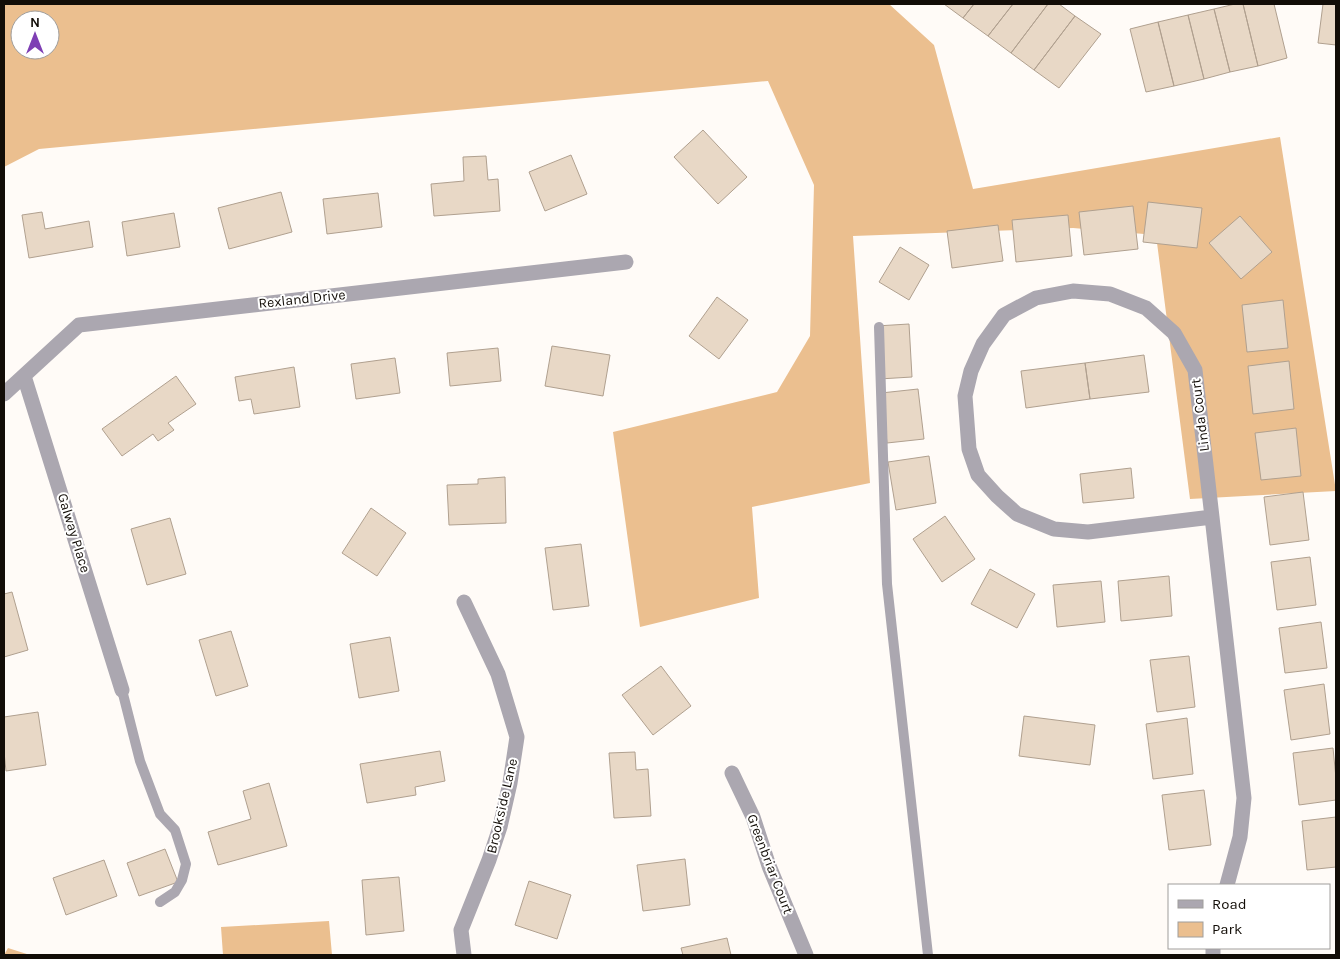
<svg xmlns="http://www.w3.org/2000/svg" width="1340" height="959" viewBox="0 0 1340 959" font-family="Karla,sans-serif">
<style>
.green{fill:#ebbf8f;fill-rule:evenodd}
.building{fill:#e8d8c6;stroke:#b0a08f}
.lines{fill:none;stroke-linecap:round;stroke-linejoin:round}
.service{stroke:#aba7b0;stroke-width:10}
.minor{stroke:#aba7b0;stroke-width:15}
.labels{text-anchor:middle;dominant-baseline:central;stroke-width:4;stroke-linejoin:round;paint-order:stroke}
.street-label{font-size:14px;fill:#120d07;stroke:#fff}
</style>
<rect width="100%" height="100%" fill="#fffbf7"/>
<path class="green" d="M4,4h885l45,41 39,144 307,-52 56,354 -146,8 -34,-264 -83,-7 -220,8 17,247 -118,24 7,91 -119,29 -27,-195 164,-40 33,-56 4,-151 -46,-104 -729,68 -35,18zM20,20h30v30h-30z
M329,921l3,34h-109l-2,-28z
M8,948l22,7h-26z"/>
<path class="building" d="M944,4h30l-11,14z
M974,4h39l-25,32 -25,-18z
M1013,4h35l-37,49 -23,-17z
M1048,4h11l16,12 -41,54 -23,-17z
M1235,4h8l15,62 -28,6 -16,-63z
M1243,4h31l13,54 -29,8z
M1323,4h13v41l-18,-2z
M1214,9l16,63 -26,7 -16,-64z
M1188,15l16,64 -30,7 -16,-64z
M1075,16l26,18 -42,54 -25,-18z
M1158,22l16,64 -28,6 -16,-63z
M703,130l44,47 -29,27 -44,-47z
M571,155l16,39 -42,17 -16,-39z
M486,156l2,24 10,-1 2,32 -66,5 -3,-32 33,-3 -1,-24z
M281,192l11,40 -63,17 -11,-41z
M378,193l4,34 -55,7 -4,-35z
M1148,202l54,6 -5,40 -54,-6z
M1133,206l5,43 -54,6 -5,-43z
M42,212l3,17 44,-8 4,26 -64,11 -7,-43z
M174,213l6,34 -53,9 -5,-34z
M1068,215l4,41 -56,6 -4,-42z
M1240,216l32,36 -31,27 -32,-36z
M998,225l5,36 -51,7 -5,-37z
M900,247l29,18 -20,35 -30,-18z
M717,297l31,23 -29,39 -30,-23z
M1283,300l5,48 -41,4 -5,-47z
M909,324l3,53 -33,2 -3,-53z
M552,346l58,9 -7,41 -58,-10z
M498,348l3,33 -51,5 -3,-33z
M1144,355l5,37 -59,7 -5,-36z
M395,358l5,35 -44,6 -5,-35z
M1289,361l5,48 -41,5 -5,-48z
M1085,363l5,36 -64,9 -5,-37z
M294,367l6,40 -46,7 -3,-15 -12,2 -4,-24z
M176,376l20,28 -28,19 6,7 -16,11 -5,-7 -31,22 -20,-27z
M918,389l6,50 -37,4 -6,-50z
M1296,428l5,48 -40,4 -6,-47z
M929,456l7,47 -40,7 -8,-48z
M1131,468l3,30 -51,5 -3,-29z
M505,477l1,46 -57,2 -2,-40 31,-1v-5z
M1303,492l6,48 -39,5 -6,-48z
M371,508l35,25 -29,43 -35,-23z
M945,516l30,43 -33,23 -29,-43z
M170,518l16,56 -39,11 -16,-56z
M581,544l8,62 -36,4 -8,-62z
M1310,557l6,48 -39,5 -6,-48z
M990,569l45,25 -18,34 -46,-24z
M1169,576l3,40 -51,5 -3,-40z
M1101,581l4,41 -48,5 -4,-42z
M12,592l16,58 -24,7v-63z
M1321,622l6,46 -42,5 -6,-45z
M231,631l17,55 -32,10 -17,-56z
M390,637l9,54 -40,7 -9,-54z
M1189,656l6,51 -38,5 -7,-52z
M661,666l30,40 -38,29 -31,-40z
M1324,684l6,50 -39,6 -7,-50z
M38,712l8,53 -40,6 -2,-19v-35z
M1024,716l71,9 -5,40 -71,-9z
M1187,718l6,56 -40,5 -7,-55z
M1333,748l3,30v22l-37,5 -6,-52z
M440,751l5,30 -30,6 1,8 -49,8 -7,-39z
M635,752l1,18 12,-1 3,47 -37,2 -5,-65z
M269,783l18,63 -69,19 -10,-33 43,-13 -8,-28z
M1204,790l7,55 -42,5 -7,-55z
M1336,817v50l-29,3 -5,-49z
M165,849l13,33 -39,14 -12,-33z
M685,859l5,46 -47,6 -6,-46z
M104,860l13,36 -51,19 -13,-37z
M399,877l5,54 -38,4 -4,-55z
M529,881l42,14 -14,44 -42,-14z
M727,938l4,17h-48l-2,-7z"/>
<g class="lines">
<path class="service" d="M879,327l8,257 41,371
M122,690l18,71 20,53 15,16 11,34 -4,16 -7,12 -15,10"/>
<path class="minor" d="M24,376l98,314
M4,394l75,-69 547,-63
M1212,517l-124,15 -34,-3 -37,-15 -20,-18 -19,-21 -9,-26 -4,-53 6,-25 12,-27 21,-29 32,-17 37,-7 37,3 36,14 28,25 21,37 17,147 32,281 -4,39 -13,48
M732,773l21,44 16,49 37,89
M1213,948v7
M464,955l-3,-25 28,-70 11,-33 10,-44 7,-46 -19,-63 -34,-72"/>
</g>
<g class="labels">
<g class="street-label">
<text transform="translate(302 299) rotate(-6)">Rexland Drive</text>
<text transform="translate(1200 415) rotate(-97)">Linda Court</text>
<text transform="translate(74 533) rotate(73)">Galway Place</text>
<text transform="translate(502 806) rotate(-77)">Brookside Lane</text>
<text transform="translate(770 864) rotate(69)">Greenbriar Court</text>
</g>
</g>
<rect width="1340" height="959" fill="none" stroke="#120d07" stroke-width="10"/>
<rect x="1168" y="884" width="162" height="65" fill="#ffffff" stroke="#a09e9c"/>
<rect x="1178" y="900" width="25" height="8" fill="#aba7b0" stroke="#a09e9c"/>
<text x="1212" y="909" font-size="15" fill="#120d07">Road</text>
<rect x="1178" y="922" width="25" height="15" fill="#ebbf8f" stroke="#a09e9c"/>
<text x="1212" y="934" font-size="15" fill="#120d07">Park</text>
<g transform="translate(35 35)"><circle r="24" fill="#ffffff" stroke="#a09e9c"/>
<path d="M0-4L9 19L0 12L-9 19Z" fill="#7e3fb4"/>
<text y="-8" font-size="14" font-weight="bold" text-anchor="middle" fill="#120d07">N</text>
</g>
</svg>
